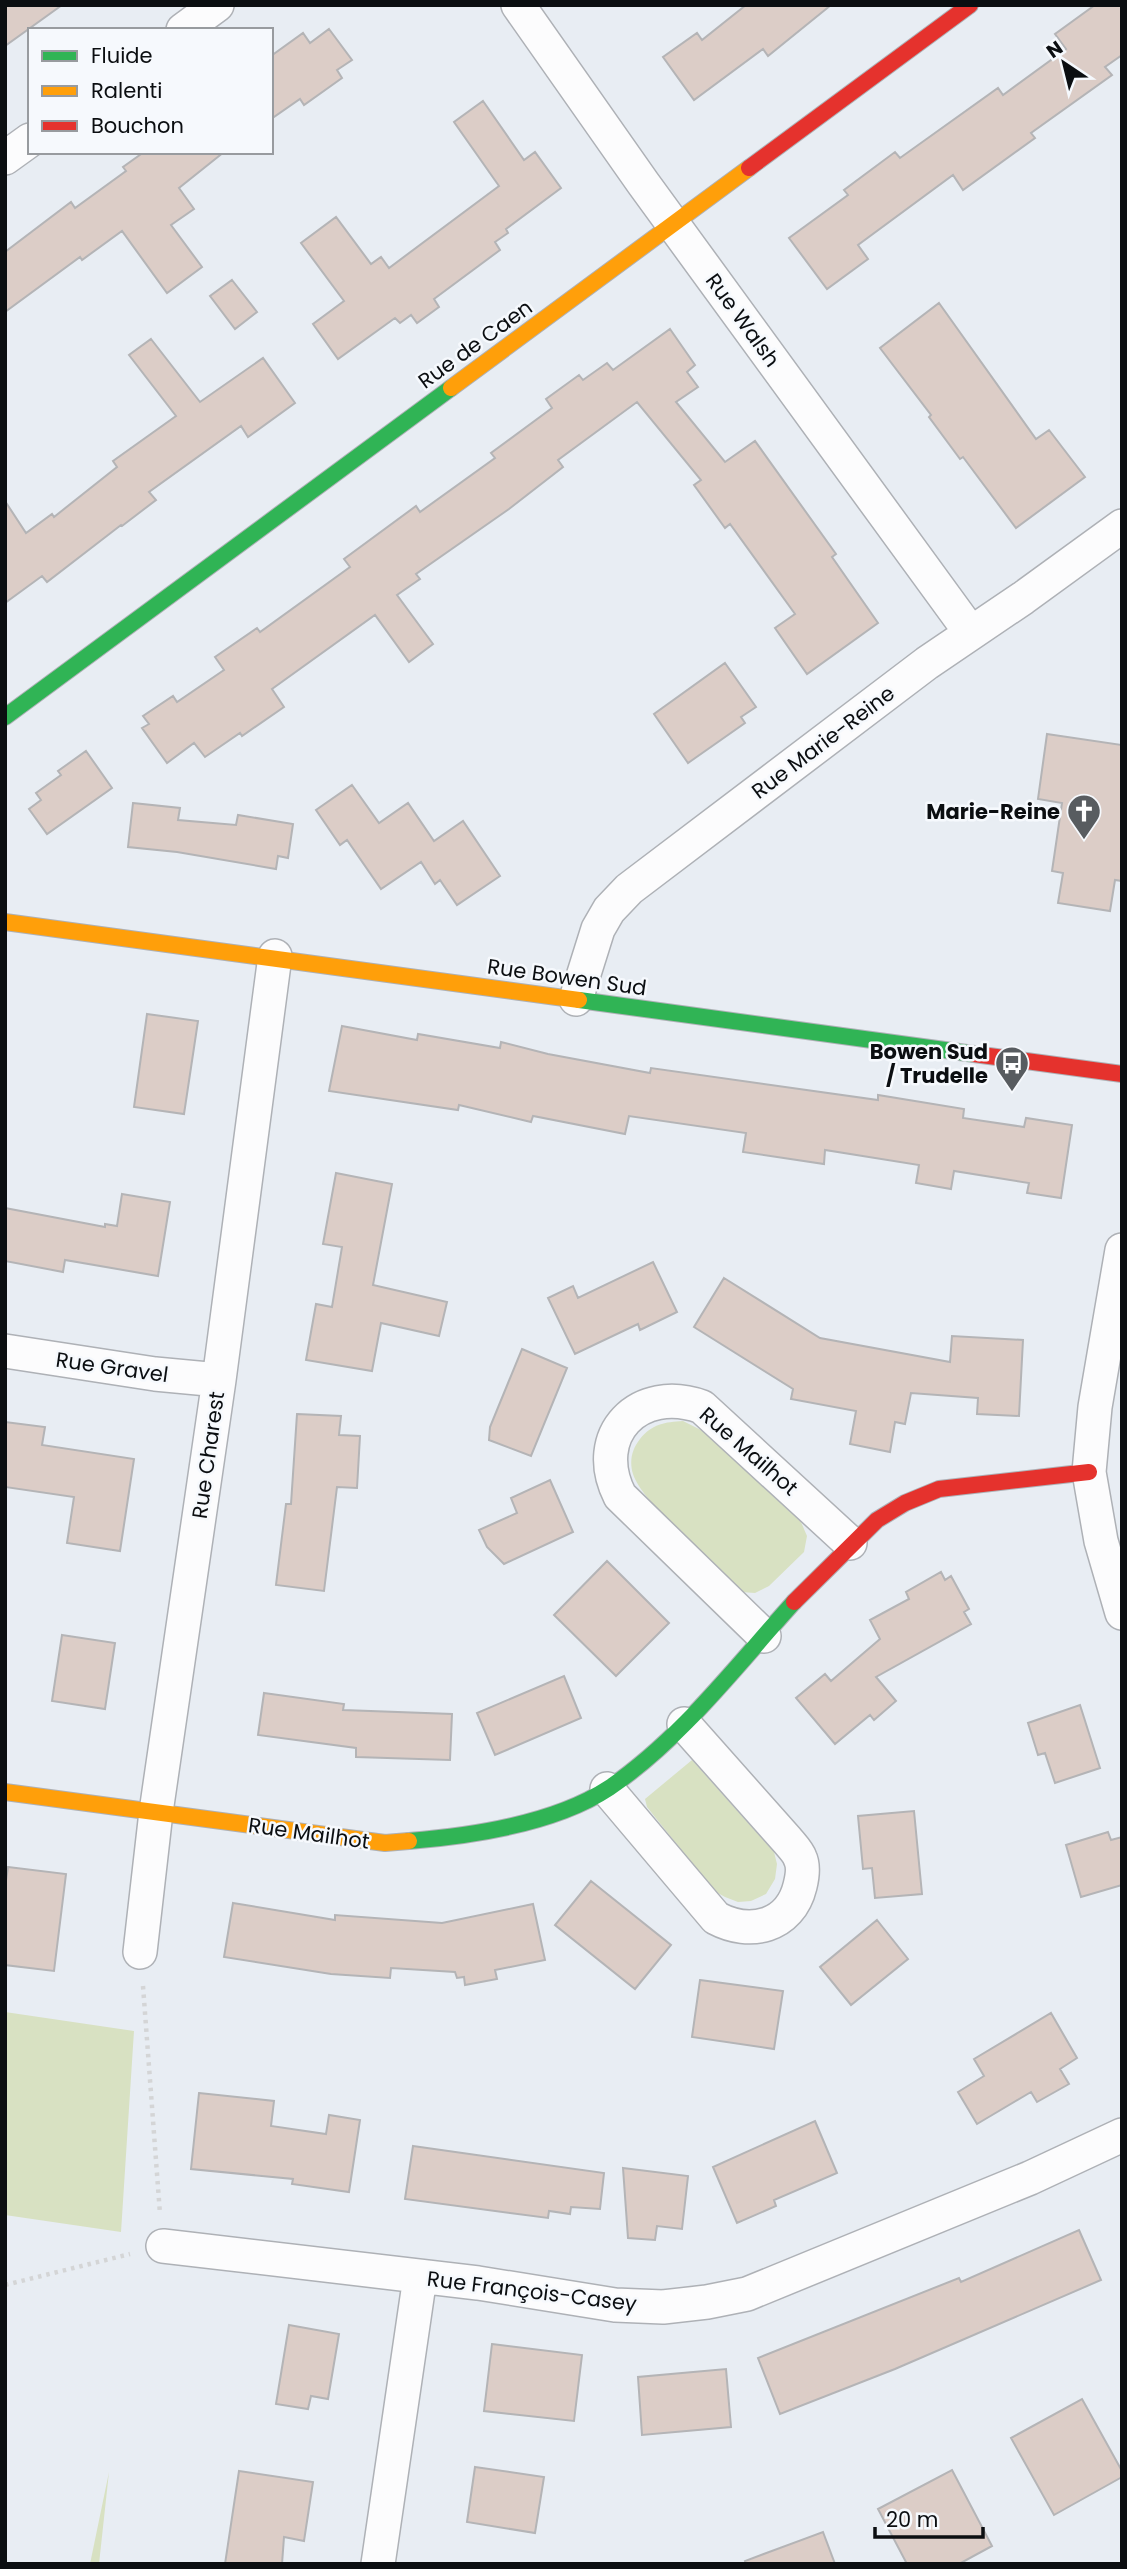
<svg xmlns="http://www.w3.org/2000/svg" width="1127" height="2569" viewBox="0 0 1127 2569" font-family="Poppins,sans-serif">
<style>
.green{fill:#d8e1c2}
.building{fill:#dccdc7;stroke:#b4b4b6;stroke-width:2}
.lines{fill:none;stroke-linecap:round;stroke-linejoin:round}
.street-casing{stroke:#aeb1b6;stroke-width:36}
.fast-casing{stroke:#aeb1b6;stroke-width:18}
.slow-casing{stroke:#aeb1b6;stroke-width:18}
.jam-casing{stroke:#aeb1b6;stroke-width:18}
.path{stroke:#d4d5d6;stroke-width:4.5;stroke-dasharray:3.5 5;stroke-linecap:butt}
.street{stroke:#fcfcfd;stroke-width:33}
.fast{stroke:#30b455;stroke-width:16}
.slow{stroke:#ff9f0a;stroke-width:16}
.jam{stroke:#e5322d;stroke-width:16}
.labels{text-anchor:middle;dominant-baseline:central;stroke-width:5;stroke-linejoin:round;paint-order:stroke}
.street-label{font-size:21px;fill:#0b0e11;stroke:#f6f9fd}
.poi-label{font-size:21px;font-weight:bold;fill:#0b0e11;stroke:#f6f9fd;text-anchor:end}
</style>
<rect width="100%" height="100%" fill="#e8edf3"/>
<path class="green" d="M683,1421l20,10 98,91 6,14 -3,16 -35,34 -14,7 -14,-1c-24,-25 -99,-89 -108,-118 -4,-13 -1,-25 7,-35 12,-15 25,-17 43,-18z
M692,1760l82,92 3,12 -2,15 -9,15 -15,7 -13,1 -13,-5 -11,-6 -67,-84 -2,-8z
M5,2012l129,19 -13,201 -116,-17z
M109,2472l-10,92h-9z"/>
<path class="building" d="M5,5h57l-57,41z
M746,5h85l-63,51 -5,-7 -69,51 -31,-43 34,-24 5,7z
M1095,5h27v50l-17,12 7,8 -81,58 4,5 -72,52 -10,-15 -95,70 10,14 -41,30 -38,-51 59,-43 -4,-5 51,-38 5,6 98,-70 5,7 63,-46 -11,-15z
M329,29l23,31 -15,10 5,8 -38,27 -4,-6 -29,20v-63l32,-23 7,10z
M483,101l41,59 11,-8 26,36 -55,41 2,4 -13,9 5,8 -66,49 5,8 -22,16 -6,-8 -11,8 -5,-5 -57,41 -25,-35 31,-23 -43,-58 35,-26 35,47 10,-7 8,11 110,-82 -45,-64z
M144,152h80l-45,36 15,21 -23,16 31,42 -35,26 -45,-62 -40,29 -2,-3 -75,55v-60l66,-50 4,6 51,-37 -3,-4z
M232,280l25,32 -22,17 -25,-33z
M939,303l97,136 13,-9 36,47 -69,51 -53,-71 -3,2 -31,-42 2,-2 -51,-67z
M670,329l25,36 -8,7 11,15 -22,15 49,60 30,-21 81,113 -4,3 46,66 -71,51 -32,-46 20,-14 -65,-90 -5,4 -31,-43 7,-5 -64,-78 -79,58 5,7 -54,42 -93,65 4,5 -23,16 36,49 -24,18 -34,-47 -103,74 12,18 -42,29 -2,-3 -35,24 -11,-14 -27,20 -25,-35 7,-4 -6,-8 30,-20 4,6 47,-32 -9,-13 42,-29 3,4 90,-65 -6,-8 72,-53 4,6 75,-54 -4,-5 61,-45 -6,-9 33,-24 4,5 24,-17 6,7z
M151,339l49,63 63,-44 32,45 -47,34 -7,-11 -92,66 7,8 -34,26 -1,-1 -74,57 -5,-6 -37,27v-102l21,32 26,-19 2,3 63,-50 -4,-6 63,-45 -47,-61z
M725,663l31,44 -15,10 4,6 -57,40 -34,-49z
M1047,734l75,11v136l-7,-1 -5,31 -52,-8 5,-30 -11,-2 10,-68 -24,-4z
M86,751l26,37 -65,46 -18,-25 12,-9 -5,-7 25,-18 -3,-4z
M352,785l27,38 29,-20 26,38 29,-20 37,55 -43,29 -17,-25 -5,4 -14,-22 -40,27 -34,-49 -7,5 -24,-35z
M133,803l47,5 -2,12 58,5 2,-10 55,9 -5,34 -10,-2 -2,13 -99,-17 -49,-5z
M147,1014l51,7 -14,93 -50,-7z
M342,1026l75,14 1,-6 82,14 1,-6 47,12 102,19 1,-5 227,32v-5l86,14 -1,9 61,9 2,-9 46,7 -11,73 -34,-5 2,-10 -75,-12 -3,18 -35,-6 3,-18 -94,-15 -1,14 -81,-12 3,-19 -117,-17 -4,18 -92,-18 -2,6 -72,-17 -1,5 -129,-19z
M336,1173l56,11 -19,101 74,17 -8,34 -58,-13 -9,48 -66,-11 10,-56 16,3 10,-60 -19,-3z
M122,1194l48,8 -12,74 -93,-16 -2,12 -58,-11v-53l100,19v-3l12,2z
M653,1262l24,50 -37,18 -2,-6 -63,30 -27,-56 25,-12 5,12z
M724,1278l96,60 130,24 2,-26 71,4 -4,76 -42,-2 1,-16 -67,-5 -6,31 -10,-2 -5,30 -40,-8 6,-33 -65,-12 2,-10 -99,-62z
M522,1349l45,19 -36,88 -42,-16 1,-13z
M297,1414l44,2 -2,19 21,1 -3,52 -20,-1 -13,104 -48,-6 10,-81h5z
M5,1422l40,5 -3,18 92,14 -14,92 -53,-8 7,-46 -69,-10z
M550,1480l23,52 -69,32 -17,-17 -8,-17 38,-17 -6,-15z
M607,1561l62,62 -53,53 -62,-61z
M941,1572l4,8 6,-4 18,33 -5,3 7,12 -95,53 20,24 -22,19 -4,-5 -35,29 -39,-46 29,-24 6,7 49,-42 -10,-19 39,-21 -3,-7z
M62,1635l53,8 -10,66 -53,-8z
M564,1676l17,42 -86,37 -18,-42z
M264,1693l80,11 -1,6 109,4 -2,46 -94,-3v-9l-98,-13z
M1080,1705l20,63 -45,15 -10,-30 -7,2 -10,-32z
M914,1811l8,83 -47,4 -3,-30 -9,1 -5,-53z
M1108,1832l3,8 11,-3v48l-41,12 -15,-52z
M8,1867l58,7 -12,97 -49,-6v-78z
M591,1881l80,64 -36,44 -80,-64z
M233,1903l102,17v-5l107,8 91,-19 12,56 -50,10 2,9 -32,6 -1,-8 -7,1 -2,-6 -64,-4 -1,10 -59,-4 -107,-17z
M877,1920l31,39 -57,46 -31,-38z
M700,1980l83,11 -9,58 -82,-12z
M1051,2013l26,45 -17,11 9,15 -32,18 -6,-10 -54,32 -19,-32 26,-16 -10,-17z
M199,2093l75,8 -3,25 55,8 3,-19 31,5 -11,72 -57,-8 1,-5 -102,-10z
M815,2121l22,52 -63,27 2,6 -39,17 -24,-56z
M413,2146l191,27 -4,36 -29,-2 -1,7 -21,-3 -1,7 -143,-19z
M623,2168l65,8 -6,53 -25,-3 -2,14 -27,-2z
M1079,2230l22,50 -206,89 -115,45 -22,-56 201,-80 2,4z
M289,2325l50,9 -11,65 -17,-3 -3,13 -32,-5z
M492,2344l90,11 -8,66 -90,-10z
M726,2369l5,58 -89,8 -4,-58z
M1082,2399l40,72v6l-68,38 -43,-77z
M475,2467l69,10 -9,56 -68,-11z
M952,2470l40,76 -33,18h-52l-29,-55z
M239,2471l74,11 -9,59 -20,-4 -2,27h-57z
M823,2532l12,32h-89l-1,-3z"/>
<g class="lines">
<g class="street-casing">
<path id="street" d="M518,5l125,178 328,450
M183,30l34,-25
M5,158l25,-18
M576,999l22,-70 11,-19 20,-21 298,-226 96,-65 99,-72
M1122,1250l-27,157 -6,65 12,69 21,72
M5,1351l150,23 64,6
M764,1636l-144,-140c-31,-61 19,-112 82,-89l148,136
M607,1789l109,129c34,18 74,9 84,-32 2,-8 4,-20 0,-28 -2,-6 -9,-13 -13,-18l-103,-116
M140,1952l16,-140 63,-432 56,-424
M163,2246l315,37 137,22 48,2 44,-5 40,-8 283,-116 92,-43
M378,2564l42,-287"/>
</g>
<g class="fast-casing">
<path id="fast" d="M5,717l446,-329
M579,1000l395,54
M409,1841c62,-5 147,-18 200,-53 72,-49 127,-122 185,-186"/>
</g>
<g class="slow-casing">
<path id="slow" d="M451,388l298,-220
M5,922l574,78
M5,1792l380,51 24,-2"/>
</g>
<g class="jam-casing">
<path id="jam" d="M749,168l221,-163
M974,1054l148,20
M794,1602l83,-82 28,-17 34,-14 150,-17"/>
</g>
<path class="path" d="M143,1986l17,228
M5,2285l125,-31"/>
<use href="#street" class="street"/>
<use href="#fast" class="fast"/>
<use href="#slow" class="slow"/>
<use href="#jam" class="jam"/>
</g>
<defs>
<g id="church-pin" transform="scale(1.75)"><path d="M0 17L-7.5 6A9.5 9.5 0 1 1 7.5 6Z" fill="#585c60" stroke="#f6f9fd"/><path d="M-1.2-6h2.4v3.5h3.3v2.4h-3.3V6h-2.4V-.1h-3.3v-2.4h3.3Z" fill="#fff"/></g>
<g id="bus-pin" transform="scale(1.75)"><path d="M0 17L-7.5 6A9.5 9.5 0 1 1 7.5 6Z" fill="#585c60" stroke="#f6f9fd"/><path d="M-5-6H5V4H4V6H2V4H-2V6H-4V4H-5ZM-3.5-4V0h7V-4ZM-3.5 1.2v1.5H-2V1.2ZM2 1.2v1.5H3.5V1.2Z" fill="#fff"/></g>
</defs>
<g fill-rule="evenodd">
<use href="#church-pin" x="1084" y="811"/>
<use href="#bus-pin" x="1012" y="1063"/>
</g>
<g class="labels">
<g class="street-label">
<text transform="translate(743 320) rotate(54)">Rue Walsh</text>
<text transform="translate(475 344) rotate(-36)">Rue de Caen</text>
<text transform="translate(823 742) rotate(-37)">Rue Marie-Reine</text>
<text transform="translate(567 977) rotate(8)">Rue Bowen Sud</text>
<text transform="translate(112 1367) rotate(8)">Rue Gravel</text>
<text transform="translate(749 1451) rotate(41)">Rue Mailhot</text>
<text transform="translate(208 1455) rotate(-82)">Rue Charest</text>
<text transform="translate(309 1833) rotate(8)">Rue Mailhot</text>
<text transform="translate(532 2291) rotate(7)">Rue François-Casey</text>
</g>
<g class="poi-label">
<text x="1060" y="811">Marie-Reine</text>
<text x="988" y="1051">Bowen Sud<tspan x="988" dy="24">/ Trudelle</tspan></text>
</g>
</g>
<rect width="1127" height="2569" fill="none" stroke="#0b0e11" stroke-width="14"/>
<rect x="28" y="28" width="245" height="126" fill="#f6f9fd" stroke="#989b9f" stroke-width="2"/>
<rect x="42" y="51" width="35" height="10" fill="#30b455" stroke="#989b9f" stroke-width="2"/>
<text x="91" y="63" font-size="21" fill="#0b0e11">Fluide</text>
<rect x="42" y="86" width="35" height="10" fill="#ff9f0a" stroke="#989b9f" stroke-width="2"/>
<text x="91" y="98" font-size="21" fill="#0b0e11">Ralenti</text>
<rect x="42" y="121" width="35" height="10" fill="#e5322d" stroke="#989b9f" stroke-width="2"/>
<text x="91" y="133" font-size="21" fill="#0b0e11">Bouchon</text>
<g transform="translate(1064 63) rotate(325)" stroke="#f6f9fd" stroke-width="5" paint-order="stroke">
<path d="M0-5L12 26L0 18L-12 26Z" fill="#0b0e11"/>
<text y="-10" font-size="19" font-weight="bold" text-anchor="middle" fill="#0b0e11">N</text>
</g>
<path d="M875 2527v10h108v-10" fill="none" stroke="#0b0e11" stroke-width="3.5"/>
<text x="886" y="2527" font-size="21" fill="#0b0e11" stroke="#f6f9fd" stroke-width="5" paint-order="stroke">20 m</text>
</svg>
